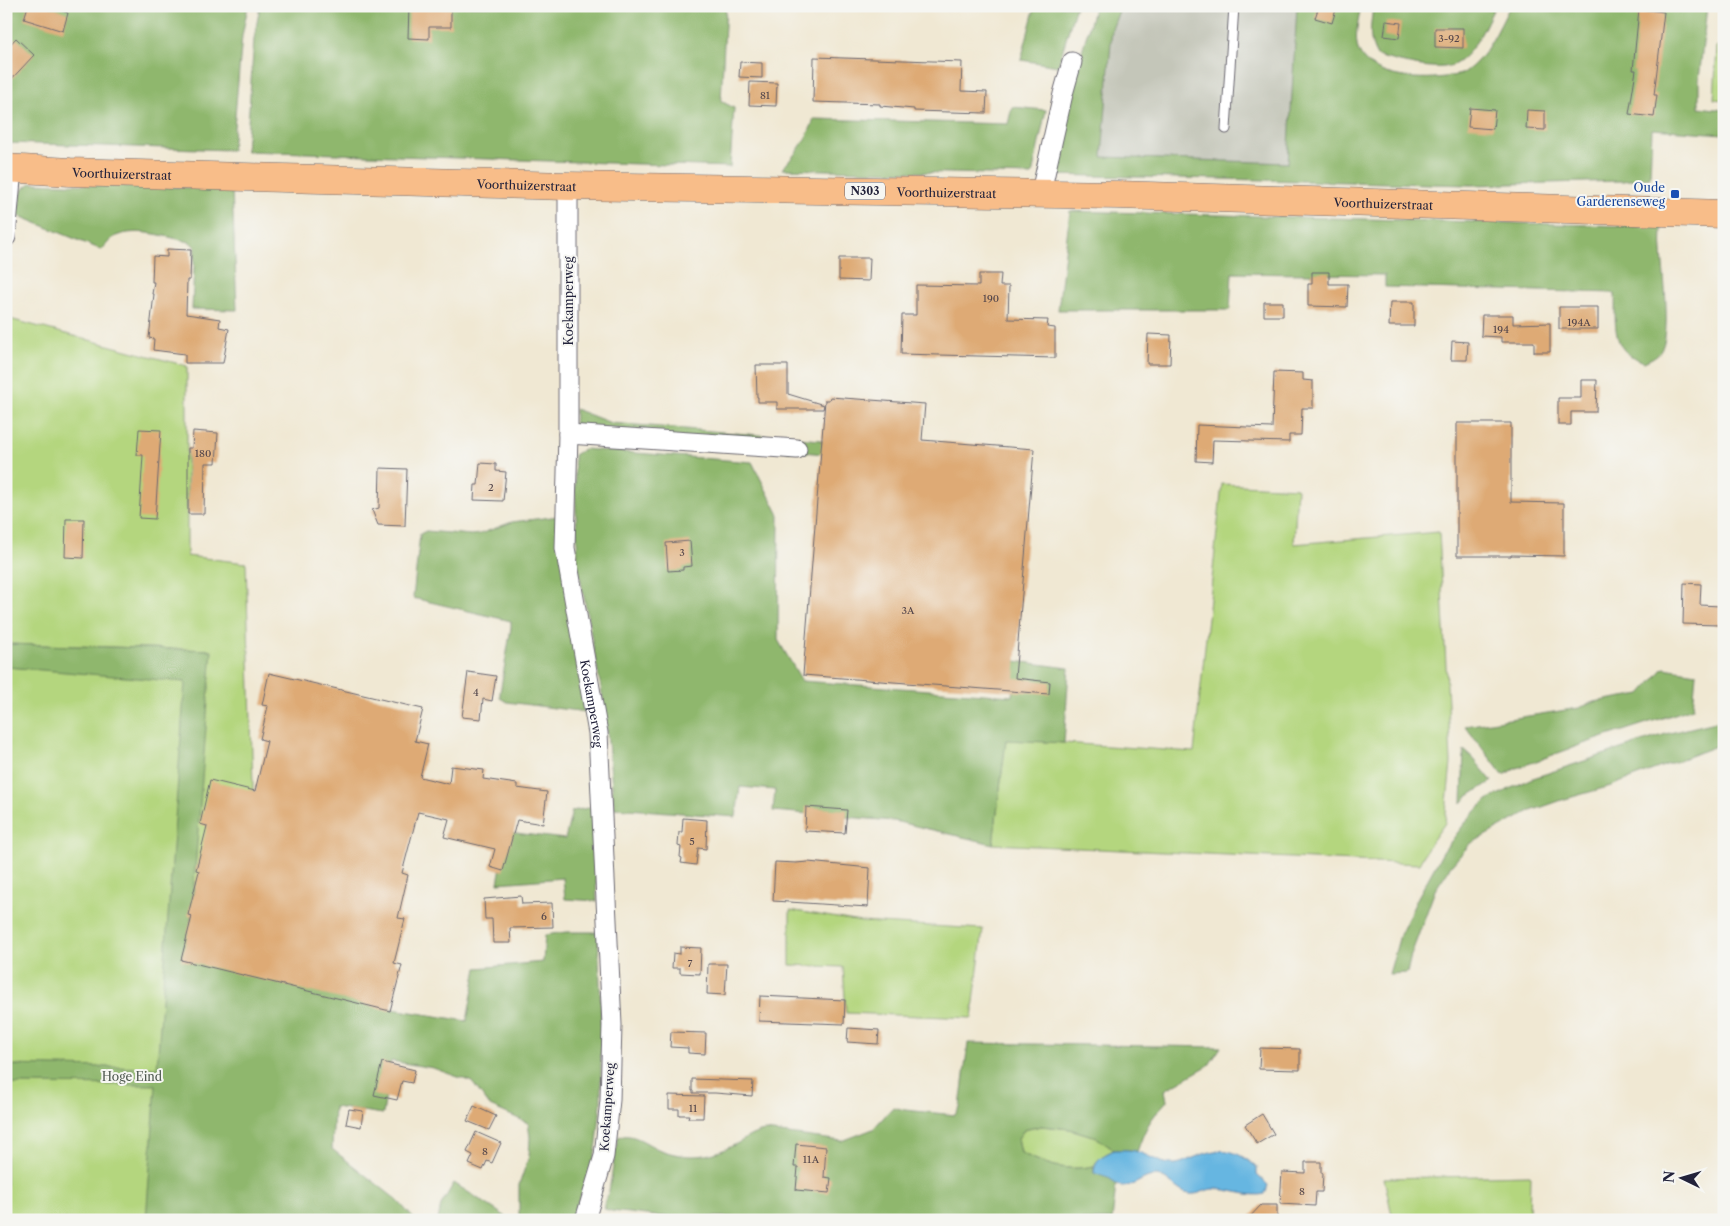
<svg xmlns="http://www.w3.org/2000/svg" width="1730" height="1226" viewBox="0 0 1730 1226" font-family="'Libre Caslon Text',serif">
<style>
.industrial{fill:#c4c6b9}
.green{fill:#b4d67e;stroke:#6b7c5c}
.forest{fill:#8fb76d;stroke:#586c54}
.water{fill:#66b6e1;stroke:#446c8e}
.building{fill:#deaa75}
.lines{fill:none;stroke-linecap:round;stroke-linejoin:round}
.lane-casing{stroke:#6a6770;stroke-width:11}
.street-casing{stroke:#6a6770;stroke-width:21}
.primary-casing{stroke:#6a6770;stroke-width:29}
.lane{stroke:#fff;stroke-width:9}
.street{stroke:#fff;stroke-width:19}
.primary{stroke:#f8bd89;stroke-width:28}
.transit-dot{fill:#1a4fb4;stroke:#f6f6f2;stroke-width:2}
.labels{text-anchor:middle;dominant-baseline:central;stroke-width:4;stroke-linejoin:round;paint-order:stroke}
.number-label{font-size:10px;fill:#51444a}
.shield{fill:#f6f6f2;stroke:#626272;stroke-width:1}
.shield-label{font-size:11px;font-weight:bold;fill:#22223b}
.street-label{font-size:12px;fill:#22223b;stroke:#f6f6f2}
.transit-label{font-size:12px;fill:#164399;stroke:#f6f6f2;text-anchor:end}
.park-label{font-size:12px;fill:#4e584f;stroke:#f6f6f2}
</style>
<rect width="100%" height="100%" fill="#f6f6f2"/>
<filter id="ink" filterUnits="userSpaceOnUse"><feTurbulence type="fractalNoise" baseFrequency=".02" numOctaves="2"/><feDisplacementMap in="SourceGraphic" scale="10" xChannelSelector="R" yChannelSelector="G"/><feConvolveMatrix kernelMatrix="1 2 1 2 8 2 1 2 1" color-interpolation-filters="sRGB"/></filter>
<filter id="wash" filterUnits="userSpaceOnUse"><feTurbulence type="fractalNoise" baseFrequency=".0096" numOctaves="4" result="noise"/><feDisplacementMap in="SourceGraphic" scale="20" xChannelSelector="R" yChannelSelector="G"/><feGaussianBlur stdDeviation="1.12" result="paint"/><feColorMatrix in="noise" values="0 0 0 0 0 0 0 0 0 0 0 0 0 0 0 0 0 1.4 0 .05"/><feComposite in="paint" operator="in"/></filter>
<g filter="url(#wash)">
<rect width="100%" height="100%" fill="#f0e8d3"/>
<path class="industrial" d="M1121,6h176l-9,157 -186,-6 10,-128z"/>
<path class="green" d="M1717,46h7v54l-10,-1z
M6,318l181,48v190l59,7 13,414 47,243h-300v-568l179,30 27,-32 -206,-6z
M1222,484l75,4 -3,56 145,-12 12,230 -6,61 -15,21 -11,20 -426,-20 13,-105 188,13z
M790,910l71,12 122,7 -11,89 -126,-5 -3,-46 -53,-2z
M1041,1126l29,3 26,8 18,13c-8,4 -16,7 -20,16 -29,6 -47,-1 -73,-13l-3,-15 6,-8z
M1530,1175l-1,45h-136l-9,-42z"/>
<path class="forest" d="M6,6h242l-6,30 -10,114 -226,-7z
M260,6h466l-5,95 13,7 -4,59 -484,-16 8,-112z
M1035,6h41l-18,60 -37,-6z
M1095,6h26l-9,23 -10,128 186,6 9,-157h64c-2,13 -8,33 -2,46 13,28 66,29 92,24 5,-1 10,-1 14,-4 22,-15 33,-43 45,-66h197l-8,74v27l25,3v24l-72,-5 -2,48 -27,4 -151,4 -421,-10 16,-72z
M1373,6h122c-9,18 -22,50 -42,59 -17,7 -59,-4 -76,-9 -10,-17 -6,-31 -4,-50z
M1012,107l34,3 -14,65 -250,-6c14,-15 26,-31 32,-50l194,5z
M31,183l201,6 5,121 -45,-1 3,-62 -5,-5c-23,-5 -51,-15 -74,-6 -6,3 -10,9 -14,14l-85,-35 5,-25z
M1070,211l592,16c0,8 -1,16 0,24 1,22 9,77 0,97 -4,8 -10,10 -18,14 -7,-3 -15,-6 -20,-12 -12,-14 -8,-40 -9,-57l-230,-6v-12l-153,-2 -2,37h-172z
M575,409l36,14 210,17 4,14 -251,-22z
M584,449l168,13 27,53 -1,125 24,41 210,15 3,-35 54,7 -5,75 -58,-3 -13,104 -99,-23 -121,-10 2,-21 -35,-3 -4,30 -122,-9 -9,-99 -27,-143 -4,-111z
M559,516l27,196 -79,-10 -7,-4v-5l11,-65v-7l-98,-23 7,-64 6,-3 45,4 9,-1 32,-12z
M6,644l206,6 -24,310 204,49 75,12 10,-53 66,-6 2,-27 21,-3h32l3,77v95l-4,39 -5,26 -22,51h-51v-35l10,-29 1,-19 -2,-14 -38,-17 -18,-24 -39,-14 -42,-7 -8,53 -49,-7 -2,42 65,51 18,20h-269l10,-135 -150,-1v-19l151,3 28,-386 -179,-15z
M1664,668l32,5 -3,35 -110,36 -66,24 -14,7 -38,-49 114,-18 15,-6 47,-8z
M1724,720v23l-113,43 -46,13 -37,13 -58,32 -19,22 -16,24 -24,65 -4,18 -18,1 11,-39 18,-38 25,-45 25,-33 19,-19 43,-21 136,-45z
M1464,750l8,7 20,24 -25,16 -5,6z
M593,807l4,94 -32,-2 -2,-21 -65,5 9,-51 58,7 7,-28z
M968,1043l253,4 -12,18 -44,25 2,11c-17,18 -22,27 -30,51l-7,-2h-16l-18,-13 -26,-8 -29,-3 -17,4 -6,8 3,15c26,12 44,19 73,13v7l17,6 5,6 -4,35h-353l-7,-3h-62l-35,-1 -44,-5 -6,-2 -1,-5 5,-13 9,-54c15,-5 27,6 40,12 10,4 23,7 34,7 13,0 26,-3 38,-9 12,-5 21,-14 35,-16l77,10 31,-12 20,-22 12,3 50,5 5,-8z
M454,1183l57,37h-73l3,-15z"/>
<path class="water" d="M1114,1150c8,0 16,-1 24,2 10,3 22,11 32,12 9,1 15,-3 23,-6 29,-12 40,-10 64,9v8l11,10 -3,9c-14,4 -37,-6 -53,-5 -7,1 -14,6 -22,5 -13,-1 -20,-16 -33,-18 -14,-1 -22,12 -36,10 -6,0 -7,-5 -12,-8 -5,-2 -10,-3 -15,-5 0,-14 8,-17 20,-23z"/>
<g id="blocks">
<path class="building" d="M28,6h20l20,7 -5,18 -39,-12z
M409,6l42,2v19h-22v12l-21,-1z
M1319,6h18l-5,17 -17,-5z
M1639,9l25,3 -10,83h3l-3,22 -25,-3 7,-44h-3z
M1386,21l15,2 -2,15 -15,-2z
M1435,28h28v20l-28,-1z
M16,38l18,17 -28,30v-36z
M814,57l148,5 -1,29 26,1 -1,21 -72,-2v-2l-34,-3v-2l-67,-2z
M740,62l22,1v15l-23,-1z
M750,82l27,1 -1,23 -27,-1z
M1470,108l25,2 -2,19 -25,-2z
M1527,110l18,1v19l-19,-1z
M167,249l24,1 -1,30h-3l-1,34 34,5 -1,8 10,2 -6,34h-38v-9l-32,-4 1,-11 -5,-1 5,-44h-2l2,-12h-2l1,-26 14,1z
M839,258h31l-1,23 -30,-1z
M1312,272h17v12h19l-1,23 -39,-1v-22h4z
M979,274h22l-1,12h9l-1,33 40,1 -1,7 8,1v30l-154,-4 1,-39h14v-30l63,1z
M1264,302h19v14h-19z
M1390,302h24v24h-25z
M1559,307h39v22h-39z
M1482,315h31v9l37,-1v29h-16v-10h-33v-5l-20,-1z
M1148,334l23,1 -1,29h-23z
M1452,341l16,1 -1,18h-16z
M756,365h32v29l36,11 -1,4h-46v-7h-19v-5h-1z
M1274,372l29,1v7l10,1v27h-11l-1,27h-12v7l-76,-2 -1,22 -16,-1 1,-36 75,3z
M1581,380h16l-1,32h-25v13h-13v-27h23z
M830,397l95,7 -3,36 112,9 -19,229 35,4 -1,12 -246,-19 22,-275h4z
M1457,423h54v79l53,1v53l-53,-1v1h-54z
M139,429l22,1 -6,89 -16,-1 4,-63h-6z
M193,431l25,2 -2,30h-11l-1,51h-16v-66h4z
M480,463l16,1v7l10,1 -3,29 -29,-1 1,-15h3z
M380,468l27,1 -2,57 -27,-1 -6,-15 7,-2z
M66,519h18l-1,39 -18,-1z
M690,541l2,25 -9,1v3l-15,1 -2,-28z
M1684,583l17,1 -1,21 20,1 -1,19 -36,-1z
M468,672l28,4 -4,25 -9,-2 -2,20 -19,-2z
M269,673l154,36 -8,32 13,3 -8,33 29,7 2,-18 33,4 -1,9 34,5v4l30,4 -4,32 -26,-4 -14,51 -13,-4 5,-18 -51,-12 5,-18 -31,-7 -16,61 6,2 -10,43 7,1 -11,44 8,2 -12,46 -209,-51 11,-44 -4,-1 11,-44 -3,-1 11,-44 -7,-2 10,-44 45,11 12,-50 -7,-2 8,-33 -6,-1z
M806,807l41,3 -2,23 -40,-2z
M683,818l24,2 -1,29 -8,-1 -2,17 -15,-2 1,-5 -2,-1 1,-10 -3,-1 1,-14h3z
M775,862l21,1 12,-1 62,6 -2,39 -95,-6z
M521,896l1,8 30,-1 1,24 -43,1 1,15h-18l-1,-24h-7l-1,-20z
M680,947l21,1 -1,26 -20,-1v-5h-8l1,-15 7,1z
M708,964h19l-2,31 -18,-1z
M760,996l85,4 -1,24 -85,-3z
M848,1028l31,2 -1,14 -31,-2z
M671,1032l35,1 -1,21 -17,-1v-5l-18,-1z
M1260,1048l40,1v21l-41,-1z
M382,1062l33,8 -3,13 -10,-2 -5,19 -23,-5z
M692,1079l61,2 -1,15 -37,-3h-22v-2h-1z
M669,1095l35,1 -1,22h-15l1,-3h-10v-6h-10z
M474,1106l22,10 -7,14 -22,-9z
M349,1109l14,2 -2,16 -15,-3z
M1262,1114l12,20 -17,10 -12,-19z
M476,1132l25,11 -9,20 -5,-2 -4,9 -14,-6 4,-9 -6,-3z
M796,1144l30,3 -2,30 7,1 -2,15 -33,-3 2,-23h-4z
M1305,1162h16v11h2l-1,19h-6l-1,14 -35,-2 2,-32 23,1z
M1261,1205h16v15h-30z"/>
</g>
</g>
<g filter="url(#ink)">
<use href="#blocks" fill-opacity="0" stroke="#6a6770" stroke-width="1"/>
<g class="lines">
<g class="lane-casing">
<path id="lane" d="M1226,129l8,-123"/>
</g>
<g class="street-casing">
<g id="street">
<path id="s1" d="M568,186v248l-3,114 33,185 14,292 -2,75 -6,56 -19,64"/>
<path d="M1042,194l1,-11 20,-89 9,-32"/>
<path d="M6,237l6,-69"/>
<path d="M568,434l229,15"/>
</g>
</g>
<g class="primary-casing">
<g id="primary">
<path id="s2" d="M6,168l64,4 498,14 549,9 607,19"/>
</g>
</g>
<use href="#lane" class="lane"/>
<use href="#street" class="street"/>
<use href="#primary" class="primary"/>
</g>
</g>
<rect class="transit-dot" x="1670" y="189" width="10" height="10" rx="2.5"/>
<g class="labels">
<g class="number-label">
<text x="1449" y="38">3-92</text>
<text x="765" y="95">81</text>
<text x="991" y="298">190</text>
<text x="1579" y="322">194A</text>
<text x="1501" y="329">194</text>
<text x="203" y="453">180</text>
<text x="491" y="487">2</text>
<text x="682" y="552">3</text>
<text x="908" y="610">3A</text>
<text x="476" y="692">4</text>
<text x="692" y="841">5</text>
<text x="544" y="916">6</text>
<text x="690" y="963">7</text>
<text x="693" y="1108">11</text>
<text x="485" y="1151">8</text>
<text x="811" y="1159">11A</text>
<text x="1302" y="1191">8</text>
</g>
<rect class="shield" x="845" y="182.5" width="40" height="17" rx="4"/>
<g class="shield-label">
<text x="865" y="191">N303</text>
</g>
<g class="street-label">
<text stroke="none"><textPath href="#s2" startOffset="116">Voorthuizerstraat</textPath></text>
<text stroke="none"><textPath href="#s2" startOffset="521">Voorthuizerstraat</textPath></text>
<text stroke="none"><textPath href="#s2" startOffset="941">Voorthuizerstraat</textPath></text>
<text stroke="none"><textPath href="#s2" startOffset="1378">Voorthuizerstraat</textPath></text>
<text transform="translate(568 301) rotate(-90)">Koekamperweg</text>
<text stroke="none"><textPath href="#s1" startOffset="520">Koekamperweg</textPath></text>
<text transform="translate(607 1107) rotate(-86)">Koekamperweg</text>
</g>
<g class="transit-label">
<text x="1665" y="187">Oude<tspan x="1665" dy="14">Garderenseweg</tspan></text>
</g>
<g class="park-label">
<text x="132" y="1076">Hoge Eind</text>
</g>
</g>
<rect width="1730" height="1226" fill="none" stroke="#f6f6f2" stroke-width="25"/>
<g transform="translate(1682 1178) rotate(275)" stroke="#f6f6f2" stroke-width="4" paint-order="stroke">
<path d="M0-4L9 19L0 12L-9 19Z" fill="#22223b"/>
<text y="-8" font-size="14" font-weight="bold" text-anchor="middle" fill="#22223b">N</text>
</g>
</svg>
